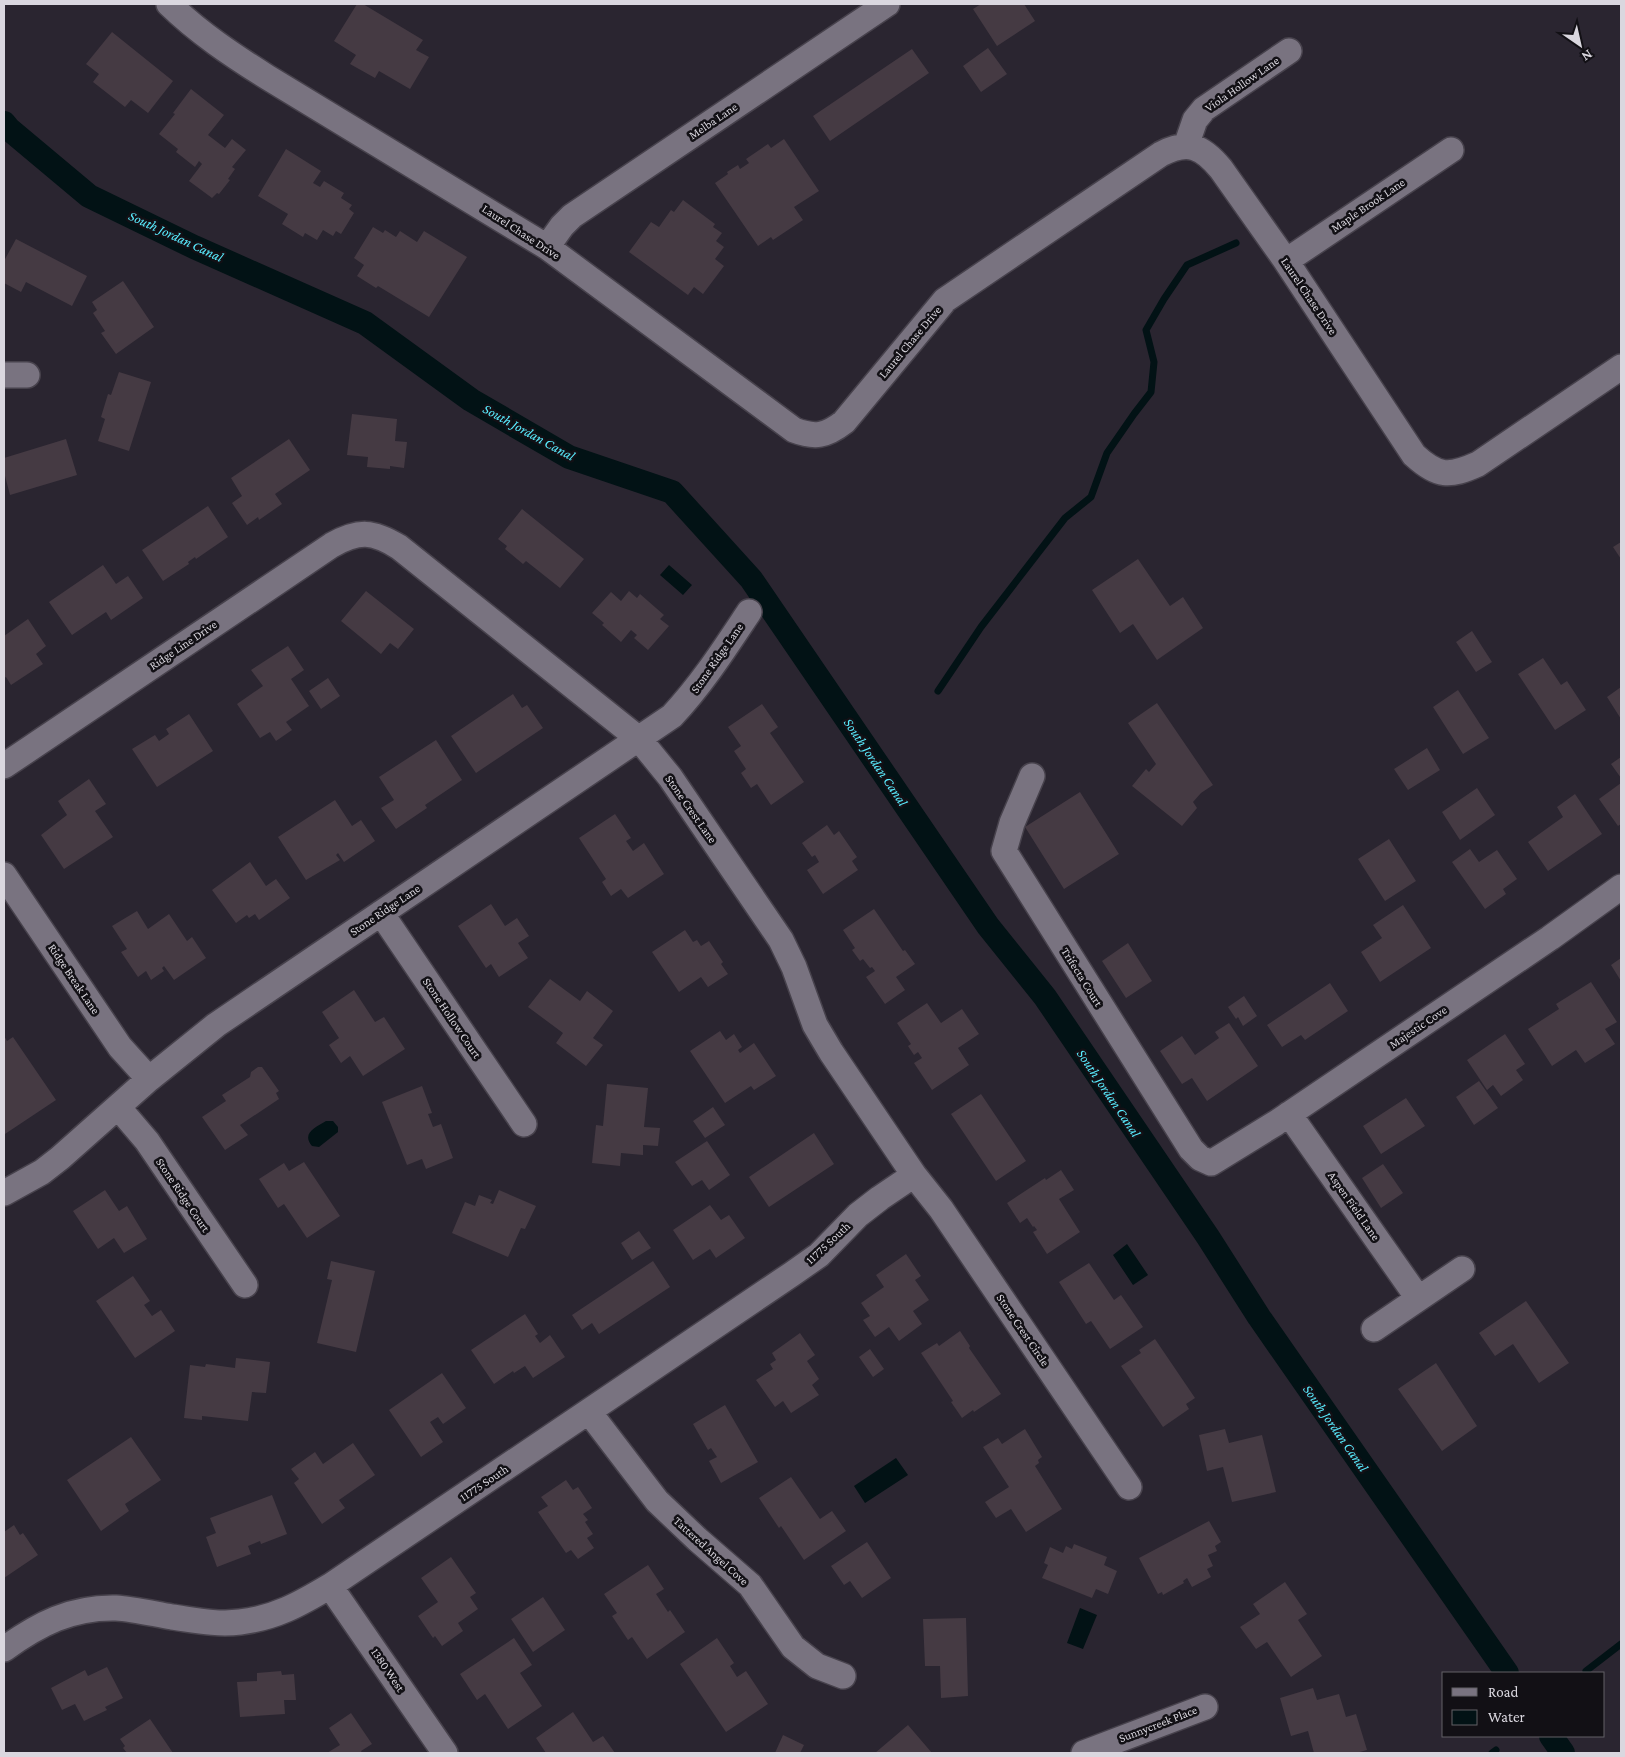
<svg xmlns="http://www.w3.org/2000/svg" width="1625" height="1757" viewBox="0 0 1625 1757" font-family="'Crimson Pro',serif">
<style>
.water{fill:#021215}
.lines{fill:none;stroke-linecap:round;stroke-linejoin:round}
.stream{stroke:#021215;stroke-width:7}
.canal{stroke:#021215;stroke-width:24}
.building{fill:#453a43}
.minor-casing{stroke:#47424c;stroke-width:28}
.minor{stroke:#797380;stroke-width:25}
.labels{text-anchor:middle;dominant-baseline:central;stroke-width:5;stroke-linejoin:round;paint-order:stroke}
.street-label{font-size:12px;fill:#dad7df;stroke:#121015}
.water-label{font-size:14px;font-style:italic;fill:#59ecff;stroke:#121015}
</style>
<rect width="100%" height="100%" fill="#2a2530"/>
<path class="water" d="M669,565l23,20 -9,10 -23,-20z
M326,1121h7l5,6v5l-19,15 -7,-1c-11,-13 4,-19 14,-25z
M1127,1244l21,31 -15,10 -20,-30z
M896,1458l12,17 -43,28 -11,-17z
M1080,1608l17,7 -14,34 -16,-6z"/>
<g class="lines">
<path class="stream" d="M938,691l43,-64 84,-109 26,-21 16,-44 27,-39 17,-22 3,-30 -8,-32 18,-31 23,-34 49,-22
M1586,1671l35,-27
M1492,1753l4,-3"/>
<path class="canal" d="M4,123l5,6 80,67 105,51 171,76 106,77 98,57 103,35 79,87 237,347 57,71 163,240 51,80 248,356
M1551,1736l12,17"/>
</g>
<path class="building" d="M357,4h6l60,36 -7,10 13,7 -19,32 -31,-18 -4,7 -25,-14 6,-9 -22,-14z
M981,4h43l11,17 -38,25 -24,-37z
M112,32l61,49 -25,32 -17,-13 -6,7 -32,-25 6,-8 -13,-10z
M988,48l19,26 -26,18 -18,-26z
M912,49l17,24 -99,68 -17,-25z
M191,89l33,26 -16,20 17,13 7,-9 14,11 -14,17 3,2 -7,10 2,1 -11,14 -2,-1 -5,5 -23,-17 13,-17 -3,-3 -4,6 -19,-15 2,-3 -19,-15 16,-20 -2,-1z
M784,139l35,52 -25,16 9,13 -30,20 -2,-3 -13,9 -43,-63 13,-9 -1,-2 11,-7 2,4 9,-6 -3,-4 22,-15 3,4z
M286,149l35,22 -8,12 7,4 4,-6 20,12 -3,5 11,7 -3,4 5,4 -13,21 -5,-3 -3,5 -10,-6 -6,10 -12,-7 -2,4 -21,-13 6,-10 -30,-18z
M683,200l32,24 -2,3 9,6 -6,8 8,6 -9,12 9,7 -21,28 -9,-7 -6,8 -59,-43 22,-30 8,5 12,-17 3,2z
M373,227l10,6 2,-3 11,7 4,-6 17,11 7,-11 43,26 -38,60 -51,-31 -2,2 -19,-12 7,-11 -10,-7z
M16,239l71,37 -15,30 -46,-24 -5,10 -17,-9v-22z
M123,281l31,46 -38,27 -15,-21 4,-2 -12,-18 4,-3 -5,-8z
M119,372l32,10 -22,69 -31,-10 7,-22 -4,-2 7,-23 3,1z
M352,414l45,5 -2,22 12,1 -3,26 -14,-2v3l-23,-2 1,-10 -21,-2z
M66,439l11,36 -67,20 -6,-23v-14z
M289,439l21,31 -35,24 7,10 -23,16 -1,-3 -11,8 -15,-22 10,-7 -11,-18z
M208,506l20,31 -32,22 -1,-2 -7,5 1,2 -26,17 -21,-31z
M522,509l62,50 -24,29 -34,-27 -3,3 -18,-15 2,-3 -9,-7z
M1621,542v17l-8,-12z
M1138,559l32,47 13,-9 20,31 -46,32 -24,-36 -13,9 -28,-43z
M103,565l13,19 12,-8 15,22 -32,22 -5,-8 -34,23 -23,-33z
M366,591l48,38 -16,20 -8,-6 -9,11 -40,-33z
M629,591l8,7 3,-4 24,21 -4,4 9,7 -21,24 -14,-12 3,-3 -6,-5 -10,12 -19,-17 2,-2 -12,-10 19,-21 10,9z
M28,619l18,27 -10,8 7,10 -32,21 -5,-8 -2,1v-42z
M1472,631l20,31 -16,10 -20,-30z
M288,646l16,24 -13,9 18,27 -23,16 6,8 -16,11 -6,-9 -10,6 -23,-34 26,-18 -12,-16z
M1543,658l18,27 6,-4 19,29 -31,20 -37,-56z
M328,678l12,18 -19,13 -12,-18z
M1621,687v32l-14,-22z
M1458,690l31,48 -26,16 -30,-47z
M513,694l9,14 5,-3 16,23 -67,45 -25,-37z
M1157,703l56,82 -12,8 -8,9 4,6 -15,18 -50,-40 14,-17 3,3 7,-8 -28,-41z
M762,704l16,23 -8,6 34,49 -33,23 -14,-21 -6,4 -10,-15 5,-4 -12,-18 7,-5 -13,-19z
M189,714l24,37 -56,36 -25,-38 23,-14 4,6 10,-7 -3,-5z
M436,740l26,40 -37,25 2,3 -31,21 -15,-21 13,-8 -15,-23z
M1427,748l13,22 -32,20 -14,-21z
M1621,757v21l-10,-14z
M89,779l17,25 -11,7 18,26 -49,32 -23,-34 26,-20 -9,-14z
M1621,783v41l-3,2 -19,-27z
M1477,788l18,27 -35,25 -18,-28z
M1080,792l39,62 -55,35 -39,-62z
M1575,794l27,40 -54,37 -20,-29 35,-25 -6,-10z
M335,800l17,26 9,-6 14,21 -31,21 -6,-9 -2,2 4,5 -34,20 -28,-43z
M615,814l16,24 -5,3 7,10 11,-8 20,31 -36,24 -7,-9 -10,7 -9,-14 4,-3 -27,-41z
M827,825l7,10 5,-4 18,26 -5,4 6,9 -35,24 -16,-24 12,-8 -4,-7 -3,2 -10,-14z
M1389,839l27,42 -31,20 -27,-42z
M1470,849l9,13 18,-12 20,29 -14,10 3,5 -21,15 -33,-47z
M250,862l16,24 10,-7 14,19 -31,22 -4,-6 -6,4 -2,-3 -11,8 -24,-33z
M491,904l14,22 12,-8 12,18 -11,7 10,15 -29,19 -8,-13 -5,4 -28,-42z
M1403,905l28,43 -51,34 -19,-30 21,-14 -9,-13z
M874,909l29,42 2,-1 10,14 -19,13 9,13 -20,14 -19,-27 9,-6 -3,-4 -2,1 -7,-9 -3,2 -8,-11 3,-2 -12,-18z
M137,911l11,18 21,-15 18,27 5,-4 14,21 -32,22 -10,-14 -2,2 2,3 -13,9 -5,-9 -8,6 -17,-25 6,-3 -15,-23z
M685,930l8,12 4,-2 4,6 8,-5 14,21 -2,2 7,10 -20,13 -7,-10 -22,15 -27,-40z
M1128,943l24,38 -26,17 -24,-37z
M1621,958v23l-10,-16z
M550,979l30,22 7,-10 26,20 -20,27 10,7 -17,21 -30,-23 7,-10 -35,-26z
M1591,982l26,40 -12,7 10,15 -30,19 -9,-13 -24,16 -24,-37 31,-20 -3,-5z
M1330,983l18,28 -43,29 -4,-5 -19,12 -15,-22z
M354,990l21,32 9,-5 21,32 -42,27 -13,-20 -9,7 -12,-18 10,-7 -17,-26z
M1244,996l13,20 -14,10 -5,-9 -2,2 -8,-12z
M927,1003l14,20 21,-14 17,25 -21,14 11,17 -37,25 -18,-27 8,-5 -4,-6 -4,3 -6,-9 3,-2 -14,-21z
M1229,1023l29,43 -51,35 -15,-23 -10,6 -22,-33 22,-15 13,19 24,-17 -4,-6z
M720,1031l6,9 8,-6 8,13 -4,3 2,3 14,-10 22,33 -22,14 -3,-4 -26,17 -35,-52z
M1505,1034l20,30 -9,6 7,10 -22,16 -8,-11 -6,5 -20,-30z
M4,1036l3,5 6,-4 43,63 -51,34 -1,-2z
M258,1067h4l17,24 -3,2 3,6 -39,26 8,10 -23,15 -23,-33 24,-16 -4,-6 28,-18 1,-5z
M1479,1081l19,27 -24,17 -18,-28z
M607,1084l41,4 -4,39 16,1 -2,18 -15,-1v10l-22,-2 -1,13 -28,-3 4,-38 7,1z
M422,1086l10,27 -4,1 5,13 8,-3 12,34 -27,11 -4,-10 -15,6 -25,-63z
M981,1094l45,67 -30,20 -45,-67z
M1406,1098l19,28 -44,28 -18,-28z
M713,1107l12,18 -20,13 -12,-17z
M814,1133l20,31 -65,43 -20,-30z
M707,1141l23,34 -21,15 -7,-10 -10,6 -17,-24z
M304,1162l36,54 -33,22 -23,-34 -6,4 -19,-29 25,-16 5,8z
M1383,1164l20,29 -22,15 -19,-30z
M1061,1170l13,20 -15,9 21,33 -33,22 -14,-22 4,-2 -3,-4 -1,1 -6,-9 -7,5 -13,-20 38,-25 1,2z
M105,1190l14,21 8,-5 20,33 -23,14 -10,-15 -16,11 -25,-38z
M499,1190l37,16 -11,23 -4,-1 -13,29 -56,-24 13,-31 10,4 4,-11 13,5 -2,3 3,1z
M710,1205l11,15 8,-5 16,23 -29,20 -6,-9 -17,11 -20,-30z
M639,1231l12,17 -19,12 -11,-17z
M906,1254l15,22 -6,4 14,20 -16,11 9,13 -23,17 -10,-14 -14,10 -12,-17 7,-4 -9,-13 23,-16 -8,-12z
M331,1261l44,10 -19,81 -39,-9 15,-63 -5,-1z
M653,1261l17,26 -71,47 -7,-11 -10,7 -10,-15z
M1089,1263l25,37 7,-5 22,32 -33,22 -19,-28 -5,3 -27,-42z
M133,1276l17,25 -6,4 8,11 9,-6 14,21 -40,27 -39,-57z
M1526,1301l43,62 -30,20 -26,-39 -18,12 -16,-23z
M525,1314l13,20 -3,2 5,7 10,-8 15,22 -32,21 -8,-12 -11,7 -1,-2 -19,13 -23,-34z
M960,1331l10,15 -1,2 32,46 -27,18 -1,-2 -11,8 -11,-16 2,-1 -32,-48 16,-10 2,3z
M800,1333l15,22 -8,6 12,18 -7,6 7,10 -28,18 -8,-12 -8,6 -19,-27 17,-11 -3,-5 6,-4 -4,-7z
M1155,1339l40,59 -9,6 3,5 -26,18 -42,-61 20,-13 -2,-3z
M870,1349l14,20 -11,8 -14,-20z
M236,1358l34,4 -4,31 -14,-1 -4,29 -46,-5v4l-18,-2 6,-53 15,2 1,-3 29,4z
M1436,1363l41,63 -35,25 -44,-62z
M442,1373l24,35 -23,16 -5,-7 -8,5 13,20 -22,15 -32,-47z
M725,1405l33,57 -37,21 -12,-22 8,-4 -6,-9 -3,2 -15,-26z
M1025,1429l17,28 -4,3 1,3 -4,3 27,43 -36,23 -15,-23 -15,9 -11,-16 24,-15 -26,-40 15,-9 4,6z
M1225,1429l4,14 33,-8 14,57 -44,10 -9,-35 -16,4 -8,-36z
M131,1437l30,43 -36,24 4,7 -28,20 -34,-51z
M353,1443l22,32 -36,25 6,8 -23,16 -28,-41 5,-4 -8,-10 24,-17 8,12z
M791,1477l29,42 12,-8 14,20 -42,29 -23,-34 -2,2 -20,-30z
M566,1480l7,10 5,-3 14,21 -9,6 5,6 -3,2 8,12 -6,4 7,10 -16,11 -7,-9 -5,3 -28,-41 10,-6 -7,-9z
M272,1495l15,39 -26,10 -1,-3 -12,5 3,8 -34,13 -11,-30 10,-4 -6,-15z
M1209,1521l12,21 -6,4 2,5 -9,4 5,11 -6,3 4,8 -19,10 -5,-9 -4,3 1,2 -21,12 -1,-3 -4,2 -19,-36z
M14,1525l6,10 3,-2 15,22 -34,23v-46z
M867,1542l24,36 -29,20 -12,-17 -6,4 -13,-19z
M1074,1544l33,13 -3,8 13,6 -9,23 -12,-5 -4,9 -50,-20 6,-13 -4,-2 6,-16 13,6 3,-7 6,3z
M451,1557l25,36 -6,4 8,12 -20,14 5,8 -21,15 -7,-10 -2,2 -15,-22 20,-14 -17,-24z
M648,1565l16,24 -8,5 12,18 2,-2 15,22 -38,27 -15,-22 -4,3 -16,-24 5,-3 -13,-19z
M1285,1582l22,32 -9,6 24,36 -31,21 -24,-35 -11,7 -16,-22 20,-13 -7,-10z
M543,1597l22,33 -32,22 -22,-33z
M966,1618l2,78 -27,2 -1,-32h-15l-2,-47z
M514,1638l18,27 -12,8 22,33 -34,23 -23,-35 -8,6 -17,-26z
M717,1638l17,25 -4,3 7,11 9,-6 22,33 -42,28 -46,-68z
M107,1667l16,31 -18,9 2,3 -23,11 -9,-17 -13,6 -11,-22 34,-18 3,6z
M281,1671l1,4 12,-1 2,26h-12l1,14 -45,3 -3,-35 20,-1v-8z
M1313,1688l4,12 22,-6 7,23 10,-3 11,36 -11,3h-42l-6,-22 -17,5 -11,-38z
M573,1712l20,30 10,-6 12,17h-69l-10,-15z
M351,1713l21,31 -11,7 1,2h-35l13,-8 -11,-17z
M150,1719l23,34h-46l-4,-5 2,-2 -5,-7z
M908,1725l24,28h-57z
M783,1735l21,10 -4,8h-25z"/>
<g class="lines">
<g class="minor-casing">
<path id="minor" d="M169,4c30,29 63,51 98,73l280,170 247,183c21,8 32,6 50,-8l101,-122 216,-146c27,-14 41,-8 60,15l65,92 128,194c24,22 35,22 64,9l143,-97
M1186,146l9,-26 9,-11 85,-58
M547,247l15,-21 10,-10 315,-212
M1286,261l165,-111
M4,375h23
M4,766l328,-221c27,-15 41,-14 67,2l240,192 31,38 111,163 13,27 21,58 16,27 83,123 27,34 188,278
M1032,776l-20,47 -8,28 187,298 9,9 11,5 65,-40 274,-185 71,-51
M4,875l116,172 29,32
M381,913l143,211
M118,1107l29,34 98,144
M1289,1114l129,184
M4,1193l38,-21 18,-14 89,-79 67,-54 456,-309c30,-32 53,-68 77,-104
M1374,1329l88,-60
M589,1412l68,89 40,38 53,46 43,62 24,19 26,10
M330,1586l115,167
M4,1649c35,-25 67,-42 112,-41 18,1 38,6 56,9 22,3 45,8 68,5 35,-4 60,-18 90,-36l462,-312 27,-19 39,-40 22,-17 34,-23
M1084,1753l121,-46"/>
</g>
<use href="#minor" class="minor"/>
</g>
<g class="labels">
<g class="street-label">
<text transform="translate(1242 84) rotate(-35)">Viola Hollow Lane</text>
<text transform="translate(713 121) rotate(-34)">Melba Lane</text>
<text transform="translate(1368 205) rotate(-34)">Maple Brook Lane</text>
<text transform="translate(521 232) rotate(33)">Laurel Chase Drive</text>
<text transform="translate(1309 296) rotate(56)">Laurel Chase Drive</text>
<text transform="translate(910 342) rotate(-50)">Laurel Chase Drive</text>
<text transform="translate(183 645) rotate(-34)">Ridge Line Drive</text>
<text transform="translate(717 658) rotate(-55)">Stone Ridge Lane</text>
<text transform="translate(691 809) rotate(55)">Stone Crest Lane</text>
<text transform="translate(385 910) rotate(-34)">Stone Ridge Lane</text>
<text transform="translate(1082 977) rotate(58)">Trifecta Court</text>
<text transform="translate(74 979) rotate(56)">Ridge Break Lane</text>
<text transform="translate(452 1018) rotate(56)">Stone Hollow Court</text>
<text transform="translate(1418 1027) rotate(-34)">Majestic Cove</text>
<text transform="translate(183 1195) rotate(56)">Stone Ridge Court</text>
<text transform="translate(1354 1206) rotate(55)">Aspen Field Lane</text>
<text transform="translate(828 1243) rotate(-43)">11775 South</text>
<text transform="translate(1023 1330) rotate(56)">Stone Crest Circle</text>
<text transform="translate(484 1483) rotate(-34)">11775 South</text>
<text transform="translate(711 1551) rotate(42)">Tattered Angel Cove</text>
<text transform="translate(388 1670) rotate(56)">1380 West</text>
<text transform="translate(1158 1724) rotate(-21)">Sunnycreek Place</text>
</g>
<g class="water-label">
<text transform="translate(176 236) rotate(25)">South Jordan Canal</text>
<text transform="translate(529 432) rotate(29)">South Jordan Canal</text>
<text transform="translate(876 762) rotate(56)">South Jordan Canal</text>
<text transform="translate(1109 1093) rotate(56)">South Jordan Canal</text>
<text transform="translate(1336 1428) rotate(55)">South Jordan Canal</text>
</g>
</g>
<rect width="1625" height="1757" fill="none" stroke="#dad7df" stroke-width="10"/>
<rect x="1442" y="1672" width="162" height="65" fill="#121015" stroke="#626066"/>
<rect x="1452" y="1688" width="25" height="8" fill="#797380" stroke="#626066"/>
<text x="1488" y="1697" font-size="15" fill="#dad7df">Road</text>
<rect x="1452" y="1710" width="25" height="15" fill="#021215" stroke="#626066"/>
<text x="1488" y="1722" font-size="15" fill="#dad7df">Water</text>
<g transform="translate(1580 45) rotate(146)" stroke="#121015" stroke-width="4" paint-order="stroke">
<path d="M0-4L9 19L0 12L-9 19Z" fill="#dad7df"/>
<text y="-8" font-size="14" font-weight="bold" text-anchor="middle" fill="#dad7df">N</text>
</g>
</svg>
